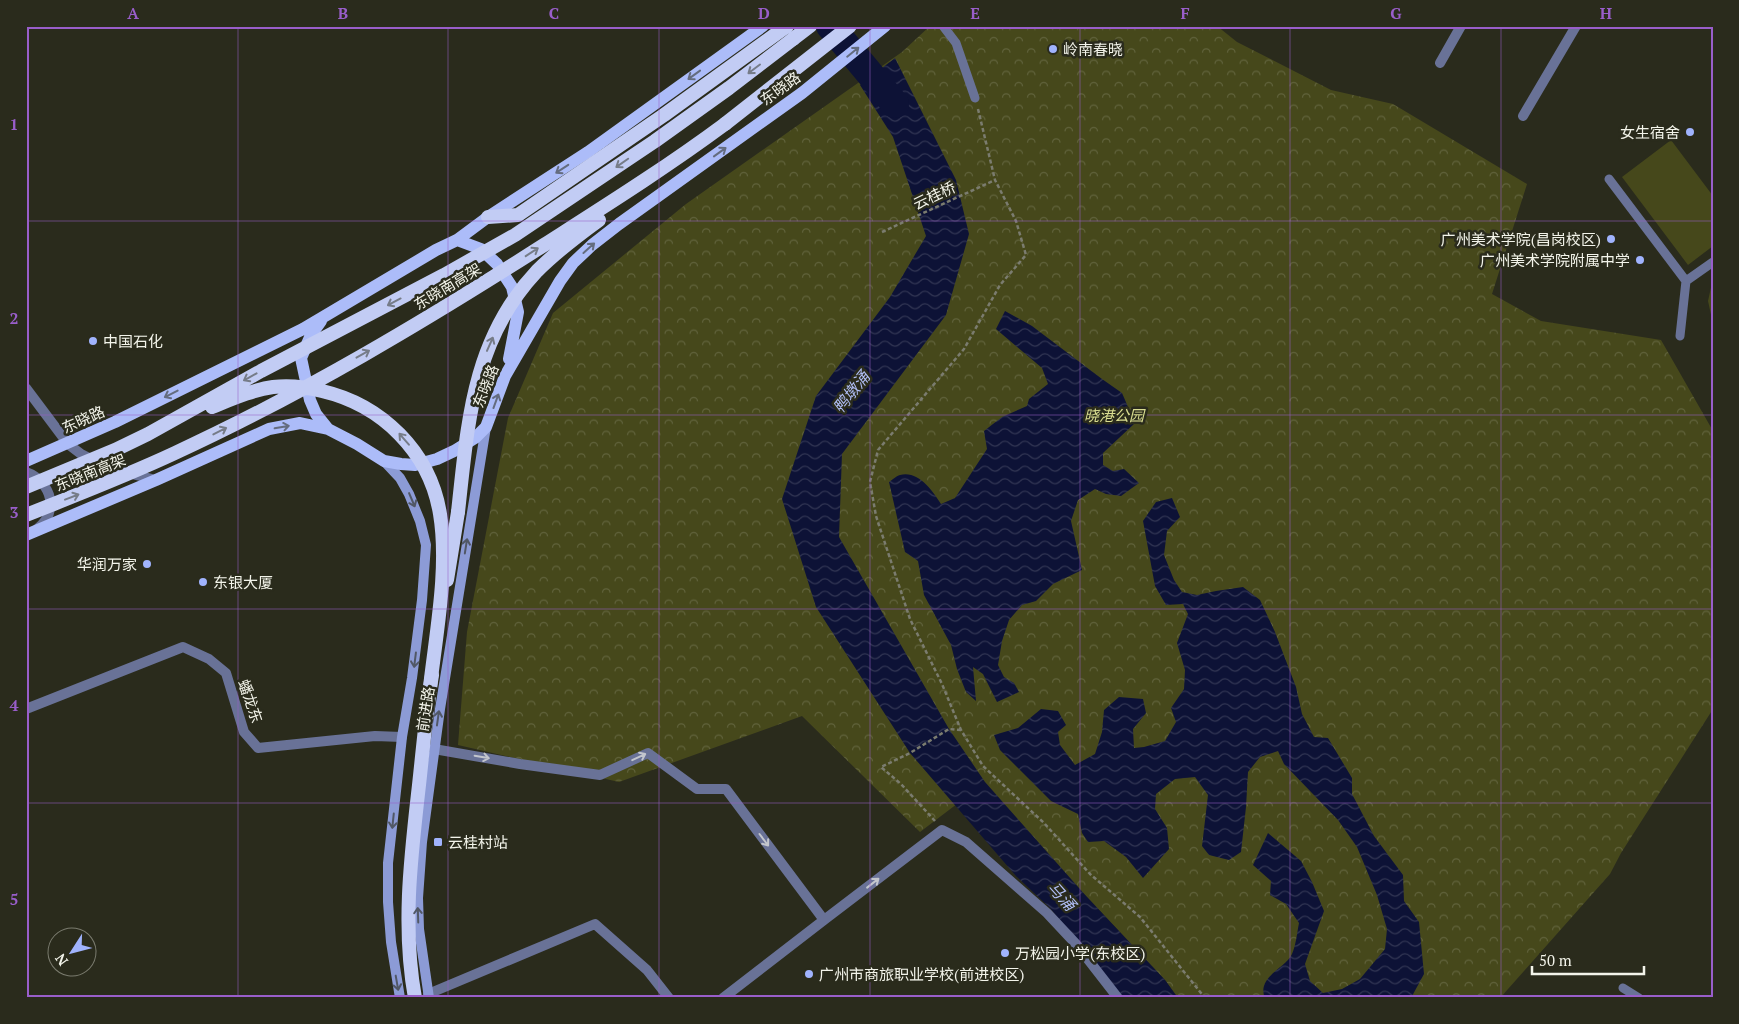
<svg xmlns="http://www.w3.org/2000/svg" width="1739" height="1024" viewBox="0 0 1739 1024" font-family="'PT Serif','Noto Sans SC',serif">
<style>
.park{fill:url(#park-crowns)}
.pitch{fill:#46481b}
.water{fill:url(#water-waves)}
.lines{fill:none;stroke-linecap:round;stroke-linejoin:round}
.river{stroke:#0d1236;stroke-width:28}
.path{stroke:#7b7c6f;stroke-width:2.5;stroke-dasharray:4 2.5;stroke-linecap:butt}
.service{stroke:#697297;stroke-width:9}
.minor{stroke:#697297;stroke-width:10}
.tertiary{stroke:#697297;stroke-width:10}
.secondary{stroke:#8c9bd6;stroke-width:10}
.primary{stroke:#acbcf9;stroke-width:12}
.trunk{stroke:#c2ccf4;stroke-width:14}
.trunk-bridge{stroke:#c2ccf4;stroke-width:14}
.oneway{stroke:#646c7f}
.oneway2{stroke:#767c88}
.oneway3{stroke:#515866}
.oneway4{stroke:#c3c6cd}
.grid{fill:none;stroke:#995eca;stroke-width:1;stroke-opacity:0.55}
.poi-dot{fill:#a0b3fd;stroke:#2a2b1c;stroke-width:2}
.labels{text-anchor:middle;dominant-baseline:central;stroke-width:5;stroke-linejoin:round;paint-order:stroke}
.poi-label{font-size:15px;fill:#f3f4ea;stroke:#2a2b1c;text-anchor:start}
.street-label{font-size:15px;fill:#f3f4ea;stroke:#2a2b1c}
.park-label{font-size:15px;font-style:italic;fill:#d9dd90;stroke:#2a2b1c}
.water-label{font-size:16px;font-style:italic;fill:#b0bef5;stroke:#2a2b1c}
.neatline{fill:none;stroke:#995eca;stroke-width:2}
.grid-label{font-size:16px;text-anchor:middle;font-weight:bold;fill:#995eca}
</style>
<defs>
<pattern id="park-crowns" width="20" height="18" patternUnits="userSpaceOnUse" patternTransform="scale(1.25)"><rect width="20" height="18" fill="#46481b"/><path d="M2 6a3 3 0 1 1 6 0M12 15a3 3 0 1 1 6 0" fill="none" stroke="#61633c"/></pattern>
<pattern id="water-waves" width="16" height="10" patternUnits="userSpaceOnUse" patternTransform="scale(1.25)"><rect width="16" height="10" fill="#0d1236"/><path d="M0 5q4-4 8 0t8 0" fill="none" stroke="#313553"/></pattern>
</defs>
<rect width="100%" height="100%" fill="#2a2b1c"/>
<path class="park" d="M930,26h287l20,16 94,48 62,14 134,80 -35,110 49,27 120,19 52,91v278l-92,144 -11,21 -110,124h-322l-13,-18 -78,-83 -117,-103 -50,38 -118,-116 -183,66 -161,-37 9,-113 41,-214 45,-105 133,-109 216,-152z"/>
<path class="pitch" d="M1671,140l42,56v50l-25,19 -66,-88z
M1713,278v46l-5,-23z"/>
<path class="water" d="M895,58l61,122 13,54 -23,81 -104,139 -3,83 110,192 36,53 102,115 78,83 13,18h-56l-72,-90 -34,-32 -106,-123 -94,-146 -34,-108 34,-103 74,-99 36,-61 -33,-99 -33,-52z
M1005,311l27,15 70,53 20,14 13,30 -32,30v12l10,6 11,-2 15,14 -18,13 -15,-2 -11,-5 -17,11 -7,21 11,49 -29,14 -17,17 -14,4 -13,15 -7,21 -4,24 6,12 10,6 5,9 -22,10 -14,-28 -10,-7 3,34 -10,-9 -9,-23 -6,-24 -27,-50 -6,-34 -13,-9 -16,-70c3,-2 7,-6 11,-7 18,-5 33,16 41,29l14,-6 32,-49 -3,-18 18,-14 25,-11 2,-7 19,-15 -6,-16 -46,-39z
M1172,498l8,19 -13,14 -3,24 10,25 8,12 15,3 19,-4 27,-4 17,13 15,32 21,55 6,27 12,23 14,1 24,40v16l22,42 29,39 1,26 15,21 5,52 -13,24h-146c-9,-21 21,-30 27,-44 4,-9 5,-21 7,-31l-13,-19 -16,-9 1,-14 -18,-16 15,-32 33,28 11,21 12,29 -19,53 5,17 13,12 19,-4 18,-10 25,-30 2,-20 -10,-34 -20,-48 -19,-27 -54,-56 -6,-13 -18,6 -12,15 -2,35 -5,45 -12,8 -20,-5 -7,-9 6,-51 -13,-18 -20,2 -19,15 -1,15 12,19 2,21 -26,29 -17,-21 -22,-16 -16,1 -6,-9 -4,-19 -27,-13 -51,-51 -6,-15 24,-7 23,-19 17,2 8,14 -8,7 2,13 15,20 20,-11 7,-22 2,-22 15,-13 24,2 3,14 -13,16 1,19 10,-1 21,-6 11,-19 -5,-14 13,-19 1,-19 -8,-27 11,-29 -5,-10 -17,1 -11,-19 -12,-65 13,-19z"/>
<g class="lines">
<path class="river" d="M830,26l65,78"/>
<path class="path" d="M978,109l17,71 21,41 10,34 -26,30 -36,64 -86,101 -8,32 6,34 34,103 32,65 19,46 22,36 61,57 46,51 50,43 65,81
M882,232l113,-52
M935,821l-34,-37 -20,-17 29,-14 39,-24 12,1"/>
<path class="service" d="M943,26l13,17 19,55
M1609,179l77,102
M1680,336l6,-55 27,-19
M1623,988l16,10"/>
<path class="minor" d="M1440,63l21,-37
M1523,116l53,-90
M26,709l157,-62 26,12 17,14 18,59 14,16 117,-12 27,1
M434,749l86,15 80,11 48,-22 49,36h29l98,131 118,-90 24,12 81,71 29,31 42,54
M428,994l167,-70 52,46 22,28
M723,998l101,-78"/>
<path class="tertiary" d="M26,388l42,56 13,10 27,14 48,12
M26,472c15,5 27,21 24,37 -1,8 -7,15 -13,20"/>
<path class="secondary" d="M384,461l16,17 9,16 11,27 6,24 -4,55 -10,78 -10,59 -14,126v39l3,40 9,56
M429,998l-10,-69 -1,-31 4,-56 18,-133 46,-282"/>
<path class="primary" d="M457,240l24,9 16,15 15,23 6,25 -9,47
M321,321l-10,14 -10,23 9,42 6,14 12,15
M26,461l89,-39 188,-93 133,-79 21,-10 31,-23 100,-65 175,-126
M26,535l130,-55 113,-51 31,-6 28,6 29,15 27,17 17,3 14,1 22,-6 17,-8 21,-13 11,-11 19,-51 55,-95 13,-18 19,-18 27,-21 183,-131 83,-67"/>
<path class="trunk" d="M793,39l17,-13
M725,124l125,-98
M488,217l30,-2 146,-100 123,-89
M447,580l11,-68
M415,998c-13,-71 -4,-142 4,-213 4,-36 7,-73 13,-110"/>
<path class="trunk-bridge" d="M212,407c20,-8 40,-17 61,-20 16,-2 33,0 49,4 60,14 108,61 118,123 9,54 -4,119 -10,173
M26,487l89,-37 33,-16 113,-63 183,-96 71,-40 140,-94 74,-53 64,-49
M458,512c10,-89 14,-172 79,-241 19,-19 40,-35 62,-51
M26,515c50,-20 100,-39 149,-62 128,-59 250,-132 369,-208 61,-39 123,-78 181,-121"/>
</g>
<defs><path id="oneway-shaft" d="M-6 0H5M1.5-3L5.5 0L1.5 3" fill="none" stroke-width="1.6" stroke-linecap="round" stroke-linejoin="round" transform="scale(1.25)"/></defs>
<g class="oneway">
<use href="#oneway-shaft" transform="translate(853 52) rotate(-39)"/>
<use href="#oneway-shaft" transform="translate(694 75) rotate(144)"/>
<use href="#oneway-shaft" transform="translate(720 152) rotate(-36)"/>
<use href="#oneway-shaft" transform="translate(562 169) rotate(147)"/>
<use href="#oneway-shaft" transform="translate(589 248) rotate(-42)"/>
<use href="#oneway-shaft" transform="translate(171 394) rotate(153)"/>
<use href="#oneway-shaft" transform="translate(496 401) rotate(-70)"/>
<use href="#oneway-shaft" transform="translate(282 427) rotate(-10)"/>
</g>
<g class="oneway2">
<use href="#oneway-shaft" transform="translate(754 69) rotate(143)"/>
<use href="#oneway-shaft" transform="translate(622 163) rotate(145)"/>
<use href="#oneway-shaft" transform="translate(532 252) rotate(-33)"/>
<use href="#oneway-shaft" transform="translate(394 302) rotate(152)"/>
<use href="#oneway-shaft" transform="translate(490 344) rotate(-66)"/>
<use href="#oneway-shaft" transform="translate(363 354) rotate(-29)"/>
<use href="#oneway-shaft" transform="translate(250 377) rotate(151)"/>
<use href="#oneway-shaft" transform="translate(220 431) rotate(-27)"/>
<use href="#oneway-shaft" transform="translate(404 439) rotate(-131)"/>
<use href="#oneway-shaft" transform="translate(72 497) rotate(-21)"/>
</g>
<g class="oneway3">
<use href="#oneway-shaft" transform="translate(412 500) rotate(67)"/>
<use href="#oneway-shaft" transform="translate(466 546) rotate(-81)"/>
<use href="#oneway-shaft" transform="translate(415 660) rotate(97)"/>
<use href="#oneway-shaft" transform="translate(438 718) rotate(-82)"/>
<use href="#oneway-shaft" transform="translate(393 821) rotate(96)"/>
<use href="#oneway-shaft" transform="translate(418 915) rotate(-92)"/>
<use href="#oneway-shaft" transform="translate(397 983) rotate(80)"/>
</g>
<g class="oneway4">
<use href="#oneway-shaft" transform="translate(482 757) rotate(10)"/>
<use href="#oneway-shaft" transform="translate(639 757) rotate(-25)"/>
<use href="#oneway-shaft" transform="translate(764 840) rotate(53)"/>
<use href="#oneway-shaft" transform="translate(873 883) rotate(-38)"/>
</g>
<path class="grid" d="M238,26v972M448,26v972M659,26v972M870,26v972M1080,26v972M1290,26v972M1501,26v972M26,221h1687M26,415h1687M26,609h1687M26,803h1687"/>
<g class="poi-dot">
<circle cx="1053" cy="49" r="5"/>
<circle cx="1690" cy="132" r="5"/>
<circle cx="1611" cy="239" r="5"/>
<circle cx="1640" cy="260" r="5"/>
<circle cx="93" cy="341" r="5"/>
<circle cx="147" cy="564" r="5"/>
<circle cx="203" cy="582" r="5"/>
<rect x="433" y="837" width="10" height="10" rx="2.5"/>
<circle cx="1005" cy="953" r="5"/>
<circle cx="809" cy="974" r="5"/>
</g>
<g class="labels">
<g class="poi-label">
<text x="1063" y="49">岭南春晓</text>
<text x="1680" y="132" text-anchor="end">女生宿舍</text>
<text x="1601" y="239" text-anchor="end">广州美术学院(昌岗校区)</text>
<text x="1630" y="260" text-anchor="end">广州美术学院附属中学</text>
<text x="103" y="341">中国石化</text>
<text x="137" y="564" text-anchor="end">华润万家</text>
<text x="213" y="582">东银大厦</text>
<text x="448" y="842">云桂村站</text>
<text x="1015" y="953">万松园小学(东校区)</text>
<text x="819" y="974">广州市商旅职业学校(前进校区)</text>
</g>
<g class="street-label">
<text transform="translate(780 88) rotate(-36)">东晓路</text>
<text transform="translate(934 195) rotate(-25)">云桂桥</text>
<text transform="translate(447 286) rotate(-31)">东晓南高架</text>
<text transform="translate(485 386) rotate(-68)">东晓路</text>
<text transform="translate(83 419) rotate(-24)">东晓路</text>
<text transform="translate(90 472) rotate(-22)">东晓南高架</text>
<text transform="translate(251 701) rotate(71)">蟠龙东</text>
<text transform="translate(425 709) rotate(-81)">前进路</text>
</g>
<g class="park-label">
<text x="1114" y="415">晓港公园</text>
</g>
<g class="water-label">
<text transform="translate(851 392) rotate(-52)">鸭墩涌</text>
<text transform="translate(1062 896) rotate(48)">马涌</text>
</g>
</g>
<rect width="1739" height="1024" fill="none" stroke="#2a2b1c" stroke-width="55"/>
<g transform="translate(72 952) rotate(234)"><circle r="24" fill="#2a2b1c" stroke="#7a7b6e"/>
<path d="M0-4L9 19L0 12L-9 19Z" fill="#a0b3fd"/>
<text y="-8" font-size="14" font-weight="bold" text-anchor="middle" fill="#f3f4ea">N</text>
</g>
<path d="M1532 966v8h112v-8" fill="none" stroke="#f3f4ea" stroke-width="2.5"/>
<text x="1539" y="966" font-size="15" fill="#f3f4ea" stroke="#2a2b1c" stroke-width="4" paint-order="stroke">50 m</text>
<rect x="28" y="28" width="1684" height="968" class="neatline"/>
<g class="grid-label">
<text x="133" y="19">A</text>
<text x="343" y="19">B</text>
<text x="554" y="19">C</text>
<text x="764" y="19">D</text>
<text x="975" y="19">E</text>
<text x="1185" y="19">F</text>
<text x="1396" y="19">G</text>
<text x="1606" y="19">H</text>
<text x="14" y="130">1</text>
<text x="14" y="324">2</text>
<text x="14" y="518">3</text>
<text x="14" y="711">4</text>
<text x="14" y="905">5</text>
</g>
</svg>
